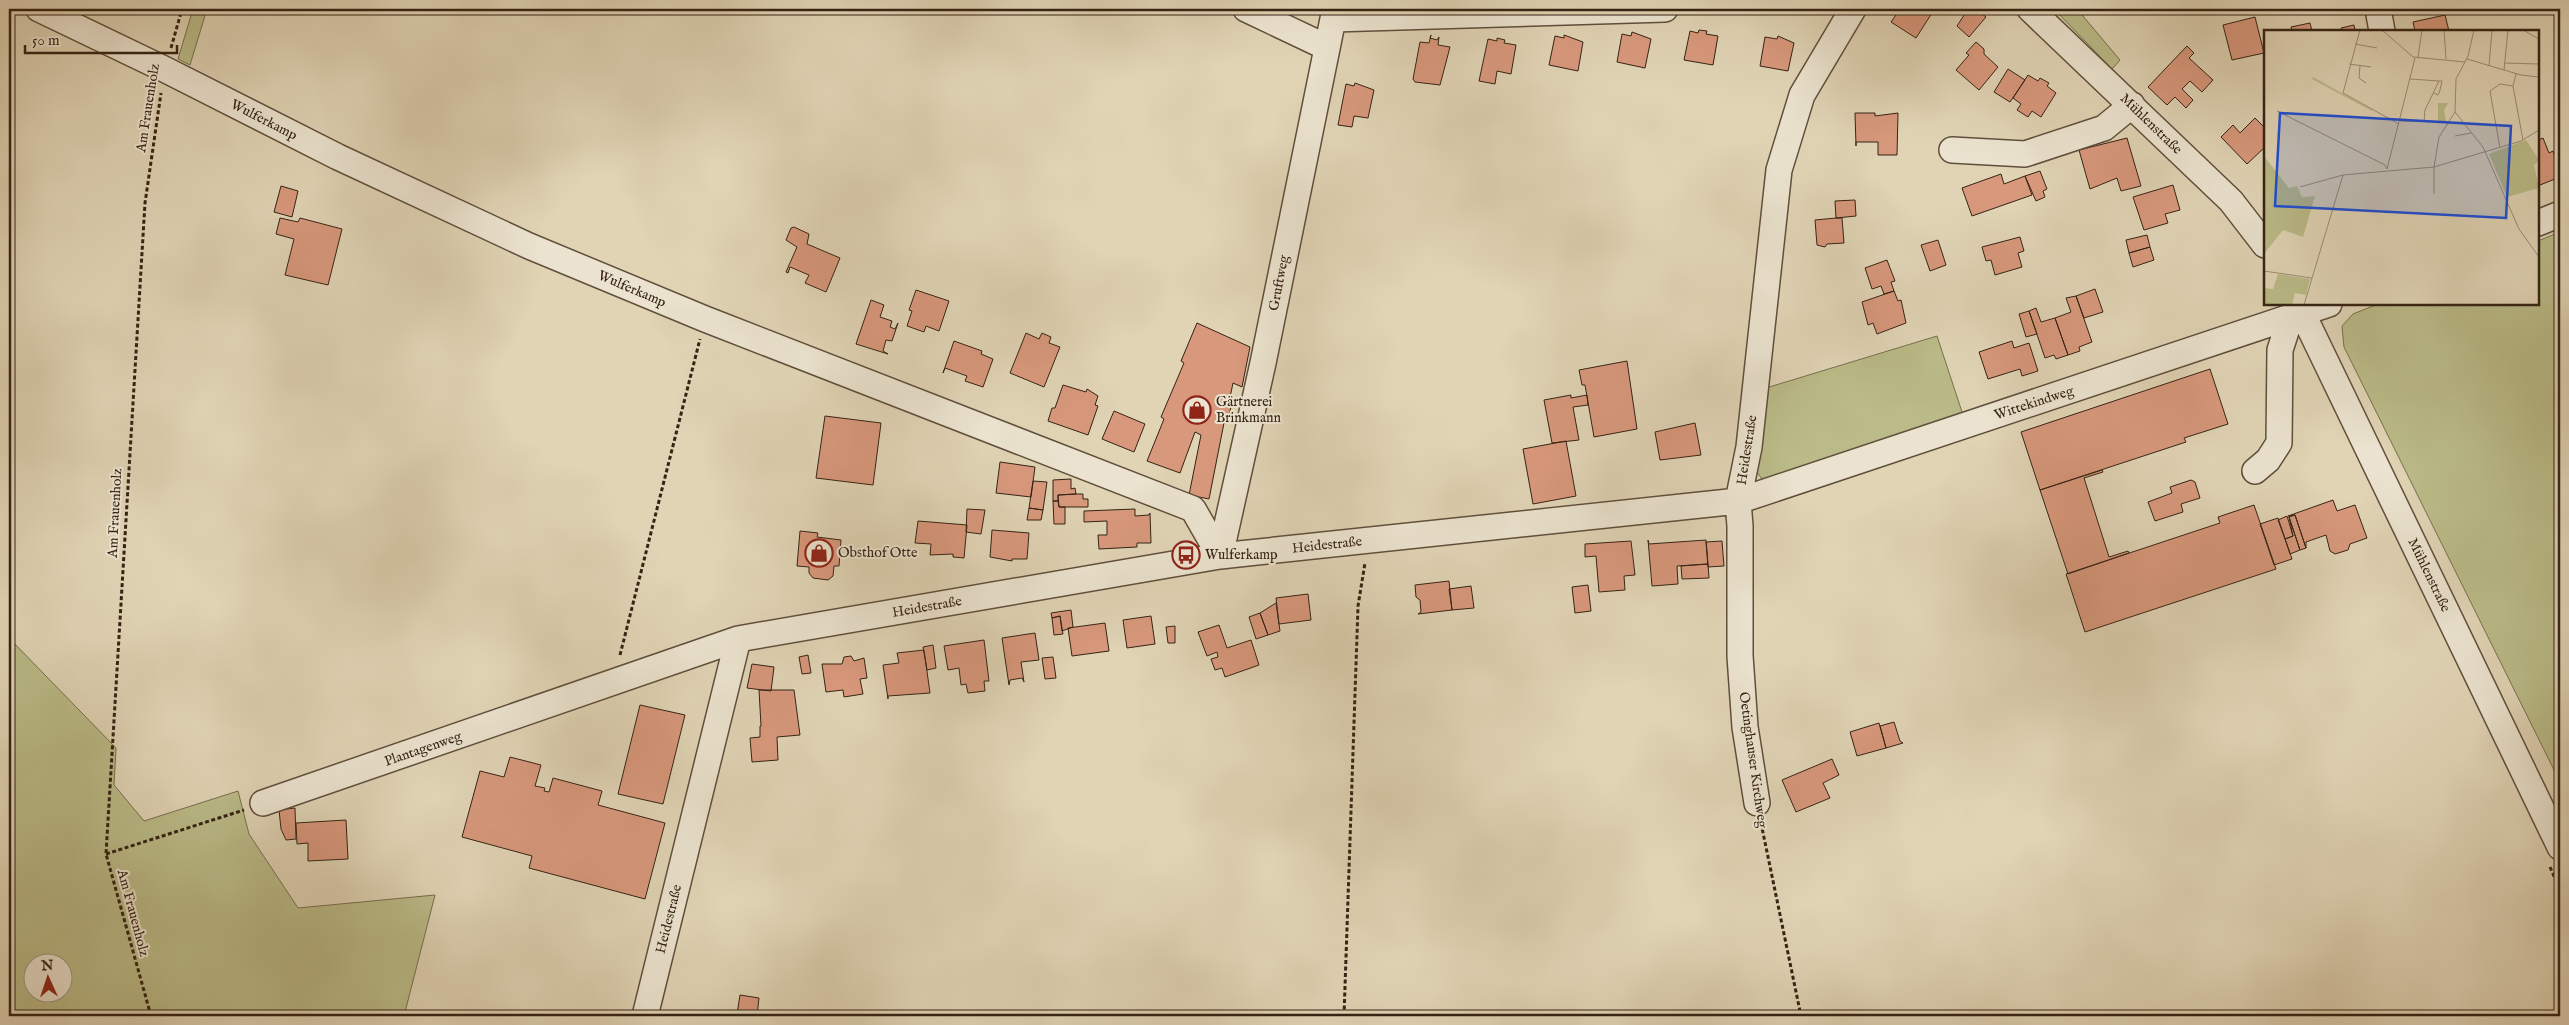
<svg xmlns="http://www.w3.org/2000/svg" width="2569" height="1025" viewBox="0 0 2569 1025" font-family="'IM FELL English',serif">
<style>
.green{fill:#babb88;stroke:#786f4e;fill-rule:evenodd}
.building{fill:#d8987c;stroke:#352314}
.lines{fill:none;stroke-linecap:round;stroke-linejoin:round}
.minor-casing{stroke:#604f3c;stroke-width:28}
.path{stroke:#352314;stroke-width:3;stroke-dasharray:4 2.5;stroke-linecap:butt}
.minor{stroke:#ebe3cf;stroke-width:25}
.labels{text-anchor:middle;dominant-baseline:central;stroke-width:4;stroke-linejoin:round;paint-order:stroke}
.street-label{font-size:14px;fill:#352314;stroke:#ebe3cf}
.poi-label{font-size:14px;fill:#352314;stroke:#ebe3cf;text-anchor:start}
.inset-road{fill:none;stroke:#9c8d75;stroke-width:1}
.view{fill:#1d4ed8;fill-opacity:0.15;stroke:#1d4ed8;stroke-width:2.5}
.inset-edge{fill:none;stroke:#352314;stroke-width:2.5}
</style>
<rect width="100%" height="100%" fill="#e0d4b5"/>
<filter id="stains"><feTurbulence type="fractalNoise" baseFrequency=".004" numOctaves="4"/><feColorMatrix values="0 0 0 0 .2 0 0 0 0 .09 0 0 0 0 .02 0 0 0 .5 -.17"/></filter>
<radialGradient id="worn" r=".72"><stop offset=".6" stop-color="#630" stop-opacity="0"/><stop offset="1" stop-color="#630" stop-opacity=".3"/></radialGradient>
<path class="green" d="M193,9h14l-17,56 -12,-6z
M2054,9h23l43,51 -8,9z
M2560,232v550l-216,-435 -2,-21 11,-12 25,-10h160v-63z
M1937,336l27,82 -194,65 -9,-5 -6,-9 11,-81z
M9,638l107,110 -2,37 30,36 94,-30 11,43 49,74 137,-13 -31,121h-395zM62,962v30h-30v-30z"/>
<path class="building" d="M1900,9h25l7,4 -16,25 -25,-16z
M1968,9h8l10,8 -17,20 -12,-11z
M2445,15l4,16h-34l-2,-9z
M2255,17l9,36 -32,7 -9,-35z
M2310,23l2,8h-20l-1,-4z
M2354,25l1,6h-13l-1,-3z
M1699,30l8,1 -1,3 12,2 -5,29 -29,-5 6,-29 8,2z
M1632,32l19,7 -6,29 -28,-6 5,-28 9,2z
M1431,35l-1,3 7,2 2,-3 -1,8 12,2 -10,38 -25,-3 -2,-3 7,-37 9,1z
M1564,35l19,7 -5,29 -29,-6 6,-29 9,2z
M1778,36l16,7 -6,28 -28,-5 5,-29 12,2z
M1497,38l8,2 -1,3 12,2 -5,29 -14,-3 -2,13 -16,-3 9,-42 9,2z
M1976,42l8,7v5l14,13 -19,23 -23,-20 13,-15 -3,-2z
M2187,46l7,7 -5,5 24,22 -11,12 -12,-11 -8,8 11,11 -7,8 -11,-11 -8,8 -19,-18z
M2008,69l17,11 -15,22 -16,-10z
M2028,75l10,6 2,-3 9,5 -2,3 9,7 -15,24 -9,-6 -4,6 -11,-7 4,-6 -8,-6z
M1355,83l19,7 -6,28 -14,-2 -2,11 -14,-2 8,-41 8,2z
M1855,113h20v3l23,-3 -1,42h-19v-13h-22v4z
M2255,118l10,10v19l-18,17 -26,-27 12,-12 7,8z
M2127,138l14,48 -20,5 -4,-13 -27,11 -11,-39z
M2543,138l6,15 4,-2 7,18v8l-20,8 -2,-6v-39z
M2040,171l7,18 -4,2 2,6 -9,4 -11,-25z
M2001,174l3,10 21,-8 7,19 -60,21 -10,-28z
M2173,185l7,25 -15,4 3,9 -24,7 -11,-33z
M281,186l17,5 -6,26 -18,-5z
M1855,200l1,16 -20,2 -1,-17z
M280,218l18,4 2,-4 42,11 -14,56 -43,-10 9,-36 -18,-5z
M1836,218h6l2,25 -17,1 -2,3 -8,-2 -2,-25z
M794,227l15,7 -2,10 33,14 -14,34 -21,-9 4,-8 -19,-8 -2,6 -2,-1 11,-25 -11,-7 5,-12z
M2147,235l3,12 -21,6 -3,-13z
M2020,237l4,14 -6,2 4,14 -27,8 -4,-15 -5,1 -4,-14z
M1938,240l8,25 -16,6 -9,-26z
M2150,247l4,13 -21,7 -4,-14z
M1887,260l8,21 -4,1 3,9 -10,3 -3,-8 -9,3 -7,-21z
M2095,289l8,23 -19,6 -8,-22z
M916,290l33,11 -10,30 -13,-5 -2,6 -17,-6 5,-15 -3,-1z
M1894,291l4,10 3,-1 5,23 -29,11 -4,-11 -5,2 -6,-23z
M2076,296l16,46 -13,5 1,4 -12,4 -13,-37 16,-6 -5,-14z
M871,300l13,5 -4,12 12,4 -2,6 5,2 3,-6 -6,18 -6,-1 -3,11 5,3 -32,-10z
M2036,308l5,14 14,-4 13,37 -12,4 -2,-4 -9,3 -16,-47z
M2029,311l8,23 -11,3 -7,-23z
M1197,323l53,24 -8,40 -9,-4 -4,19 3,1 -5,20h-3l-15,76 -20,-4 12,-60 -6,-3 -15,41 -33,-12 17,-42 -3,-2 23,-54 -3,-2z
M1026,333l13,6 3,-6 9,4 -2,6 11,4 -16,40 -34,-14z
M954,341l28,10 -1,3 12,5 -10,28 -18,-6 2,-5 -22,-8 -2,5z
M2012,341l2,7 15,-5 9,28 -16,5 -2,-7 -32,10 -9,-27z
M1627,361l10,68 -43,8 -9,-52h-3l-3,-15z
M2210,369l18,55 -44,14 2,4 -146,48 -19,-58z
M1063,385l23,7 1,-3 11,7 -3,9 3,1 -10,29 -40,-14 4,-13h3z
M1571,395v3l16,-3 1,10 -15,2 6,33 -27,3 -8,-43z
M1114,411l31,13 -11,28 -32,-13z
M825,416l56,7 -8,62 -57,-7z
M1695,423l6,32 -41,5 -5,-28z
M1566,441l10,55 -43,8 -10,-55z
M1000,462l35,5 -4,30 -35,-4z
M2102,470l1,2 -19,6 25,79 19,-6 1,2 -61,21 -28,-84z
M1071,479v10l4,-1 1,6 -18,1v6h-5v-21z
M2191,480l4,2 5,16 -19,6 2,8 -28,9 -7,-19 24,-9 -2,-6z
M1033,481l14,1 -4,28 -14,-2z
M1076,494h7v5h5v8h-29l-1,-12z
M2333,500l4,11 18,-6 12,33 -17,6 -2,6 -13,4 -5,-3 -4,-16 -20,7v6l-11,-33 -7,1z
M1053,501h5l1,6h6v17h-11z
M2254,505l22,64 -191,63 -19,-58 154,-51 -2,-6z
M1029,508l14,2 -2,10h-14z
M967,509l18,1 -4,24 -15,-2z
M1135,509v7l14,-1 1,-2 1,30h-14v4l-38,2 -1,-14h9v-14l-23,1v-11z
M2295,515l11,33 -6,2 -11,-33z
M2287,516l6,20 -8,3 -7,-19z
M2289,517l11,33 -10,4 -5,-15 8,-3z
M2278,518l14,41 -18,6 -14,-41z
M918,521l49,4 -3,33 -11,-1v-3l-23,1 1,-11 -16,-1z
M992,530l37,3 -2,26h-15v2l-22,-4z
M800,531l18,2 -1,4 24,3 -2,26h-5l-1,10 -5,4 -15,-2 -4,-5v-6l-12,-1z
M1648,540l1,4 57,-4 2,24 -31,2 1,18 -26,2z
M1631,541l4,34 -11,1 1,14 -26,2 -3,-36 -11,1v-13z
M1722,541l2,25 -16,1 -2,-25z
M1708,564l1,14 -27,1 -1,-13z
M1449,581l3,29 -34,4 3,-2 -1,-12 -4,-3 -1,-12z
M1588,585l3,26 -16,2 -3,-26z
M1471,586l3,22 -22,2 -3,-21z
M1308,594l3,26 -32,4 -3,-26z
M1276,603l4,28 -12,4 -8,-22z
M1071,610l2,17 -11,4 -2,-15 -8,2 -1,-5z
M1260,613l8,22 -12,4 -7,-22z
M1060,616l3,18 -9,1 -2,-17z
M1151,616l4,28 -28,4 -4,-28z
M1105,623l4,28 -37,5 -4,-28z
M1219,625l8,23 24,-8 8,25 -34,12 -3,-9 -7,2 -4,-11 7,-2 -1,-5 -10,4 -9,-24z
M1175,626v17h-7l-2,-16z
M1035,633l4,27 -18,2 3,20 -2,-4 -12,2 -1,5 -7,-47z
M984,640l5,41h-5l1,10 -17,2 -2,-9 -5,1 -2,-17 -11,2 -4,-24z
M933,645l3,23 -9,2 -4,-23z
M924,650l6,43 -42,3v3l-5,-34 16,-2 -2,-10z
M808,655l3,18 -9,1 -3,-17z
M851,656l3,5 10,-3 3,20 -7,1 3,15 -19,3 -1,-7 -17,2 -4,-28h20l2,-7z
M1053,657l3,21 -11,1 -3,-21z
M752,664l22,3 -3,24 -24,-3z
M759,690h35l6,45 -23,2 1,23 -26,2 -2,-24 10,-1v-11h1z
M640,705l45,10 -22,89 -45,-10z
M1894,722l6,19 3,2 -17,5 -6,-22z
M1879,723l7,25 -29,8 -7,-24z
M510,757l31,8 -6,21 10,2 -1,3 5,1 4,-14 49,13 -4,14 67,18 -20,76 -116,-31 3,-12 -70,-19 18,-66 24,6z
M1832,759l7,16 -16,8 7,15 -34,14 -14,-32z
M295,808l1,31 -10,1 -5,-11 -2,-19z
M346,820l2,39 -40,2v-18l-11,1 -1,-21z
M740,995l19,3 -2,18 -20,-2z"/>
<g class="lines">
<g class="minor-casing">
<path id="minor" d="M39,9l125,60 174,88 191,89 176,73 488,190 27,47
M1246,9l80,38
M2030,9l201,192 34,44
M2378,9l4,22
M1333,19l332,-10
M1952,150l73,4 79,-26 28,-23
M2538,223l22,-9
M2298,304l262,543
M2255,471l13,-11 11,-17 1,-93 10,-31
M1220,556l43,-193 72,-354
M263,803l475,-164 482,-83 518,-55 591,-197
M1757,803l-12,-76 -5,-71v-130l-2,-25 11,-54 30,-277 23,-75 51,-86
M645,1016l93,-377"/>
</g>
<path class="path" d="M171,48l11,-39
M620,655l80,-316
M1761,823l40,193
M106,854l138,-44
M2550,867l10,23
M151,1016l-45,-162 39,-651 16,-110
M1344,1016l14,-410 7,-43"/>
<use href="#minor" class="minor"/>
</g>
<defs>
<g id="shop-ring" transform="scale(1.4375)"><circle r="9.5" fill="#ebe3cf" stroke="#8f2418" stroke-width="1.5"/><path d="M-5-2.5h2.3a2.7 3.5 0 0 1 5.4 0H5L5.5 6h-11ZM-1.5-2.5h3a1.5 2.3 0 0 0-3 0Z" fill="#8f2418"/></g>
<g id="bus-ring" transform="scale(1.4375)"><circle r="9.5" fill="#ebe3cf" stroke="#8f2418" stroke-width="1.5"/><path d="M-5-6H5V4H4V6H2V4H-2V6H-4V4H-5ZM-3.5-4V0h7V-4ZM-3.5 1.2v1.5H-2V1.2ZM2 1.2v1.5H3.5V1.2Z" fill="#8f2418"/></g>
</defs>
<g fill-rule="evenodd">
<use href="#shop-ring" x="1197" y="410"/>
<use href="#shop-ring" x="819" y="553"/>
<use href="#bus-ring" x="1186" y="555"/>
</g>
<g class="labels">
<g class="street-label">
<text transform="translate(148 108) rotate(-81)">Am Frauenholz</text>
<text transform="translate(264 120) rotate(27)">Wulferkamp</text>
<text transform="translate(2151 124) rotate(44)">Mühlenstraße</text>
<text transform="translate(1279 283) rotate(-79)">Gruftweg</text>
<text transform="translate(632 289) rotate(23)">Wulferkamp</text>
<text transform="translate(2034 403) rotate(-18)">Wittekindweg</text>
<text transform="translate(1747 450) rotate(-81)">Heidestraße</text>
<text transform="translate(115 513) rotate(-87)">Am Frauenholz</text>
<text transform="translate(1327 545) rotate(-6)">Heidestraße</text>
<text transform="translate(2429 575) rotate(64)">Mühlenstraße</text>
<text transform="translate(927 607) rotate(-10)">Heidestraße</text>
<text transform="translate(423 749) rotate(-19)">Plantagenweg</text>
<text transform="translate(1753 760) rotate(82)">Oetinghauser Kirchweg</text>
<text transform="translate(133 913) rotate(75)">Am Frauenholz</text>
<text transform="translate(669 919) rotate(-76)">Heidestraße</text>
</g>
<g class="poi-label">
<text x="1216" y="402">Gärtnerei<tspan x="1216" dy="16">Brinkmann</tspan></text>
<text x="838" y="553">Obsthof Otte</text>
<text x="1205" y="555">Wulferkamp</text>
</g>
</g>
<g transform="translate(2264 30)">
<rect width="275" height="275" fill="#e0d4b5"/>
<path d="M49,47l59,33v1l-60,-32 -17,41zM174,73h10l-4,7 2,11h-8zM262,110l13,20 -5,5 5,23 -32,9 -18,-43zM0,126l25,32 8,-2 5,11 13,-1 -12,41 -20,-7 -19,24zM14,244l32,5 -4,16 -11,-2 -3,12 -28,-1v-16l9,1z" fill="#babb88"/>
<path class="inset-road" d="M96,0l-17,63 56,31M118,0l31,27 52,5M180,0l2,29M210,0l-6,26 -12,23 -1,33 28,35 36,82 20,28M259,0l16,9M91,14l22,4M275,19v47M154,27l4,-27M203,29l54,16 18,2M241,33l33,1M85,34l22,3M96,36l-1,12 7,5M225,36l3,-36M240,40l4,-40M252,44l-3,12 10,54M146,49l29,2M170,63l4,2 2,-5 2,-9h-3M13,81l108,54 2,4M136,91l47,1M160,92l1,-12 14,-29M191,106l16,-3M236,118l-10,-57 10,-7 13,2M123,139l28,-111M36,157l43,-12 91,-8 87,-26 18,-11M170,164v-27l5,-30 16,-25M0,241l48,7M40,275l39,-130"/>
<path class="view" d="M16,83l231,13 -5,92 -231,-12z"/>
<rect width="275" height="275" class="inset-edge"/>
</g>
<rect width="2569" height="1025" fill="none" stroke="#e0d4b5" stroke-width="30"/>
<rect x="10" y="10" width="2549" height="1005" fill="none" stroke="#352314" stroke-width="2.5"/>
<rect x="15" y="15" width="2539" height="995" fill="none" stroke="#352314"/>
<g transform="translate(48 978) rotate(357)"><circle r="24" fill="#ebe3cf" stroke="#a29684"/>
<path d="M0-4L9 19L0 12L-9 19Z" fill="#8f2418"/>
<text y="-8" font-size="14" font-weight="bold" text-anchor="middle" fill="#352314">N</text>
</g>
<path d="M25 45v8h152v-8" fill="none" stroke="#352314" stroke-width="2.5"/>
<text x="32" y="45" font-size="15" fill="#352314" stroke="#ebe3cf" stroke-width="4" paint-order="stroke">50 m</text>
<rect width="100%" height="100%" filter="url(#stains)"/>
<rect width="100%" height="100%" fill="url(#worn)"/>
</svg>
